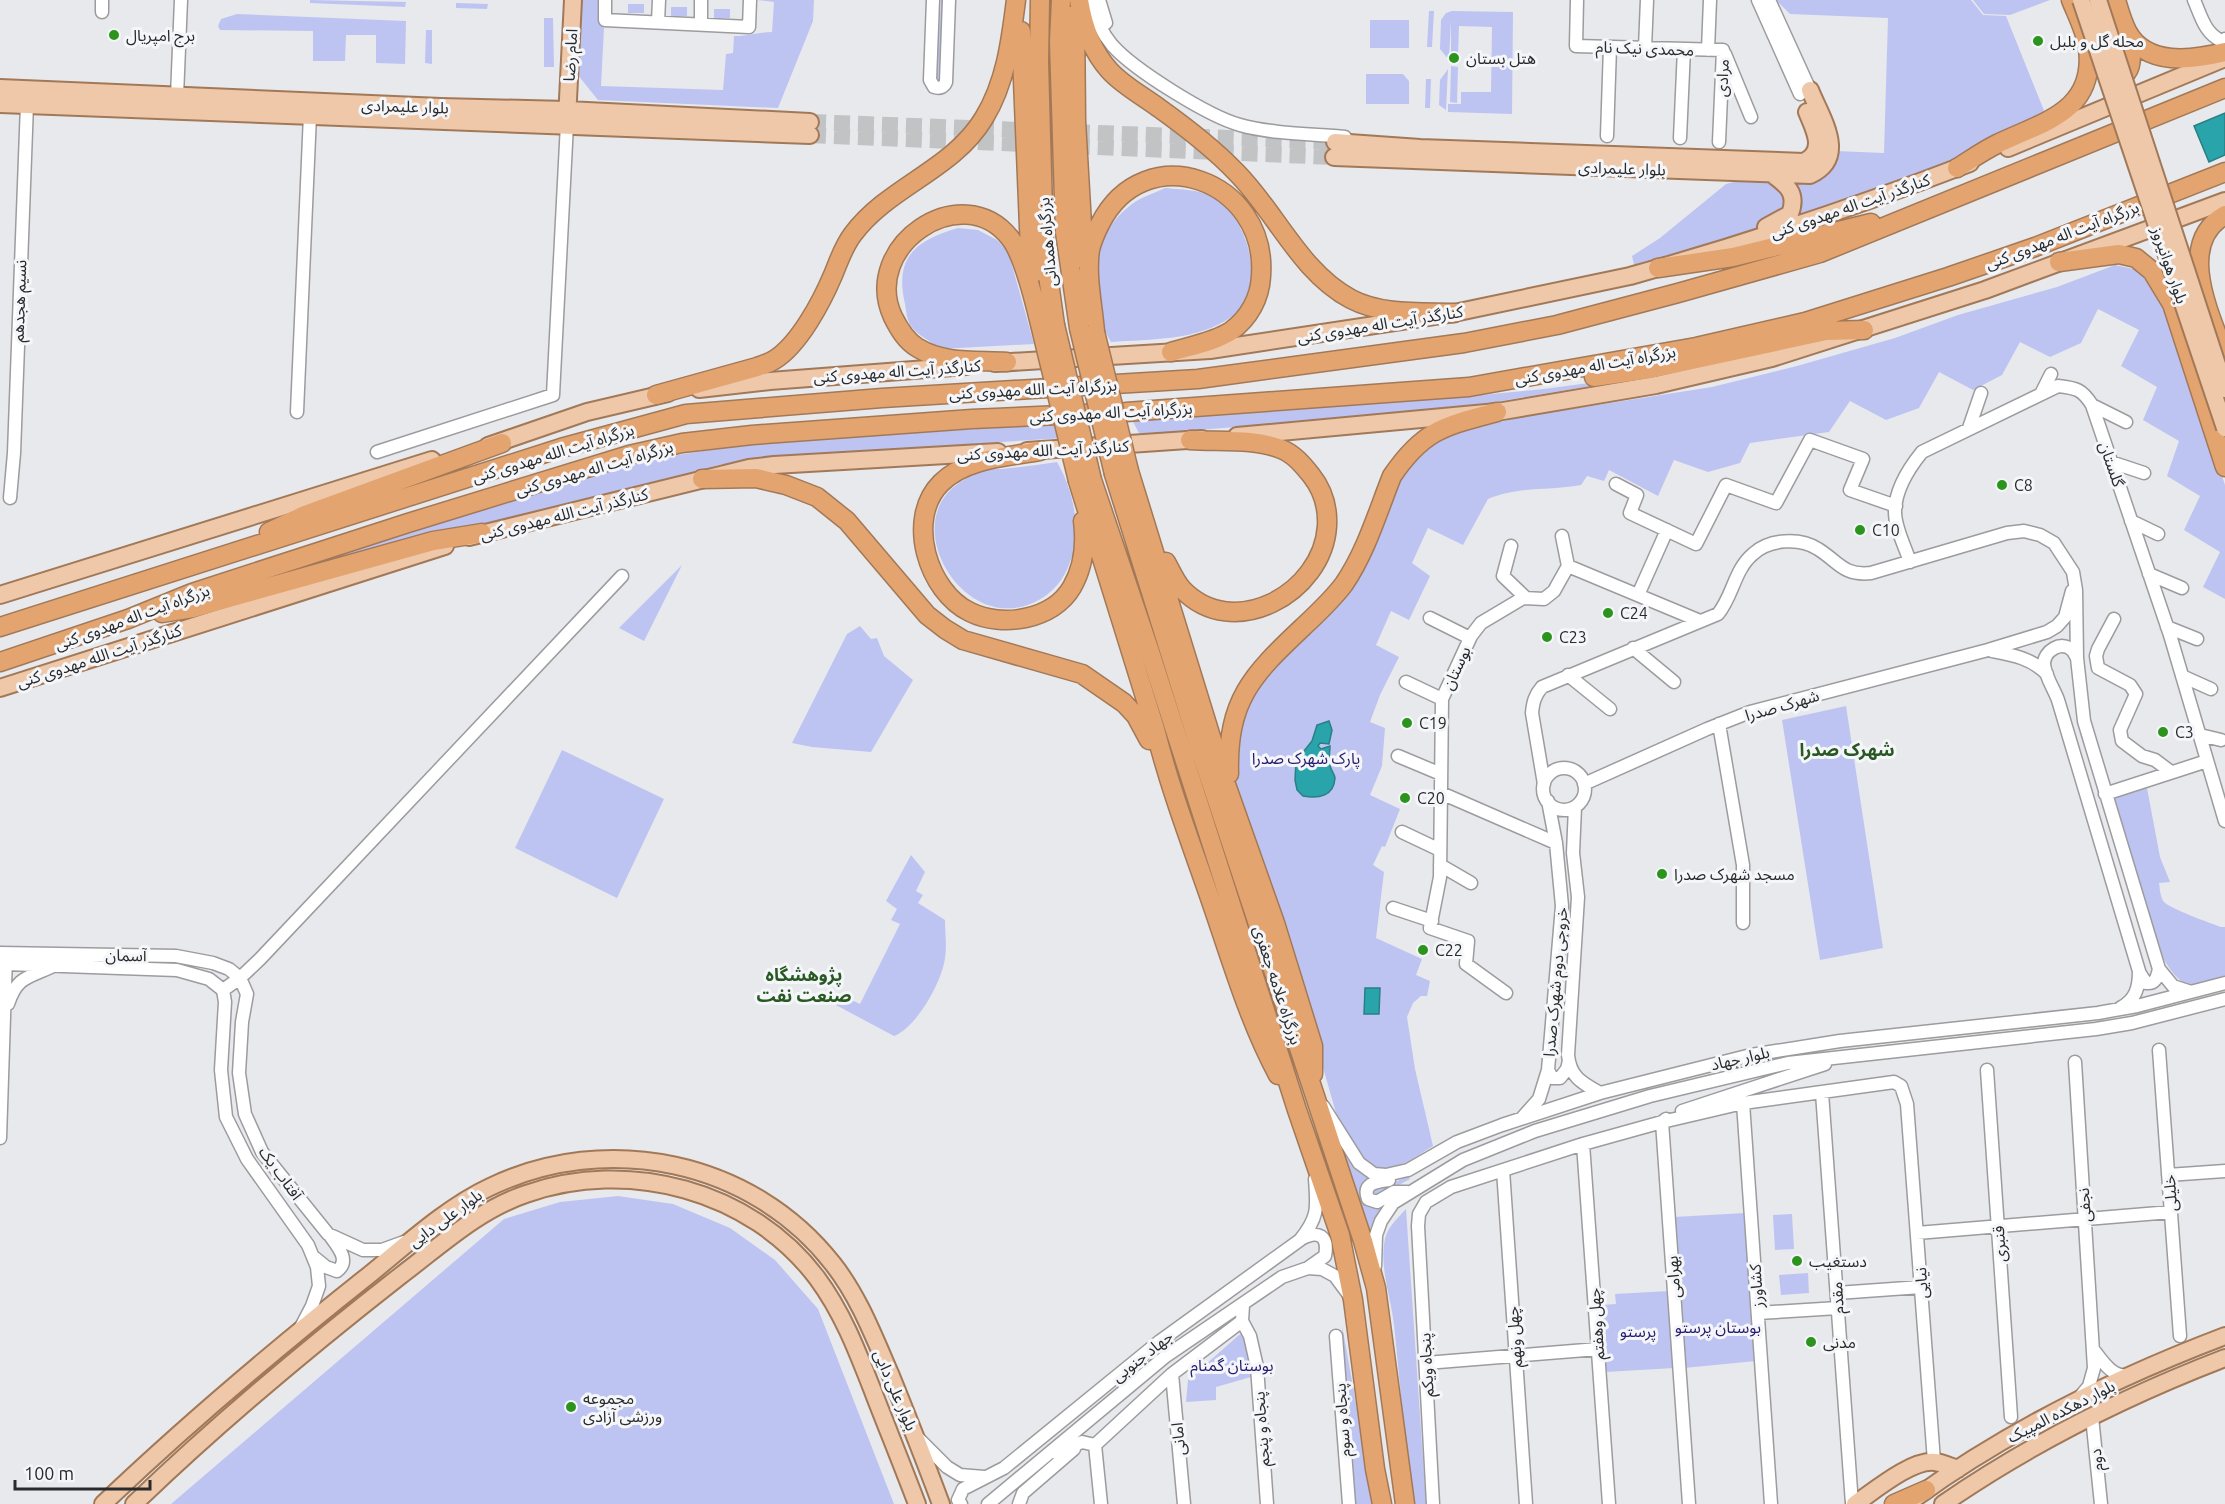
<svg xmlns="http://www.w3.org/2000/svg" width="2225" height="1504" viewBox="0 0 2225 1504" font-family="Ubuntu,'Noto Sans Arabic',sans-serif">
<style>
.green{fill:#bec4f2}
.water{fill:#29a4aa;stroke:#297f84;stroke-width:1.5}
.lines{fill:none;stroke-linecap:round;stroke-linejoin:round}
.major-tunnel{stroke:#c2c3c5;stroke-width:16;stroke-dasharray:16 8;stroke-linecap:butt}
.minor-casing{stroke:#9c9c9f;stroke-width:15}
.major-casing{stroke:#a27958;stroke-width:20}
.highway-casing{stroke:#a27958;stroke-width:21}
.minor{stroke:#fff;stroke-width:12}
.major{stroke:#eec8a9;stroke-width:16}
.highway{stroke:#e3a470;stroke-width:18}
.major-bridge-casing{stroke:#a27958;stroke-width:20;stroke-linecap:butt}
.highway-bridge-casing{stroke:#a27958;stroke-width:21;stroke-linecap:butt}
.major-bridge{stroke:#eec8a9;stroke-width:16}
.highway-bridge{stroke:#e3a470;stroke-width:18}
.poi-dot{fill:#2a941c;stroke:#f5f6f9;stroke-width:2}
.labels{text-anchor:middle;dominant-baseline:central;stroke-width:6;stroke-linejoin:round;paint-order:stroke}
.poi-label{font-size:16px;fill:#292a2b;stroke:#f5f6f9;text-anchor:start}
.street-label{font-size:16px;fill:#292a2b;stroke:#f5f6f9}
.park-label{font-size:16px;fill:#241b6c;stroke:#f5f6f9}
.neighbourhood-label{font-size:18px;font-weight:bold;fill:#285922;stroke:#f5f6f9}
</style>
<rect width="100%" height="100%" fill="#e8e9ec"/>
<path class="green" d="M310,0l96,2 -1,5 -95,-4z
M580,0h19v23l5,5 -3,58 122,4 3,-36 7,-1 1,-17c14,0 24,-4 38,-4l2,-30 -17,-2h57l-1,21 -35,87 -180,-8 -21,-26z
M941,0h5l-4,82 -6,-1z
M1776,0h195l12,15 23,1 41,102 -105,49 -160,57 6,-43 48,-30 48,2 4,-135 -98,-4z
M1973,0h77l-40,15 -26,-1z
M456,3l32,1 -1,5 -31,-1z
M628,4h16v9h-16z
M671,7h16v9h-16z
M714,9h16v9h-16z
M1429,11h5l-2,36h-5z
M1452,11l61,1 -1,102 -64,-2v-8h13v-12h30l1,-65 -33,-1 -1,30 -7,2v-38l-2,40 -9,-11 1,-29 5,-7z
M237,14l169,7 -1,43 -29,-1v-28h-30l-1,26h-32v-30l-93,-1 -2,-4 3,-7z
M544,18h9l1,49h-10z
M1370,20h39v28h-39z
M426,30h6v34l-7,-1z
M1451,66l7,1 -1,36 -7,-1z
M1448,69l-2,41 -7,-5 1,-25z
M1366,74h37l6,7v23h-43z
M1426,79h5l-1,29h-5z
M1741,180l33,2 13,9 -3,22 -38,21 -111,35 -3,-13 28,-18 66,-54z
M1165,188c20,2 41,1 57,15 29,26 44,87 9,114 -33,24 -81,22 -120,25 -10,-15 -12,-35 -13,-53 -1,-37 3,-61 34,-85 9,-7 23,-11 33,-16z
M958,228l20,2 19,10 11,11 26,93 -94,5c-8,-7 -23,-14 -29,-23 -4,-5 -5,-16 -6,-22 -11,-47 11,-64 53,-76z
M2115,265l23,5 9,7 23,41 55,167v114l-22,-12 17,-35 -36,-22 16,-34 -33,-20 12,-35 -36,-21 14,-33 -36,-21 18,-36 -41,-21 -17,34 -31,14 -30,-15 -18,33 -29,15 -34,-18 -20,36 -33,12 -36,-19 -21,31 -79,11 -10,20 -32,9 -34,-12 -16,36 -49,-26 -5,11 -17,-5 -6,9c-33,6 -61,1 -93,14l-25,46 -35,-17 -16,35 18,13 -21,44 -18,-9 -15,34 23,12 -19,38 -10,27 15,6 -3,38 -12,29 30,14 -15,38 -3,-1 -9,19 11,7 -8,66 46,21 -6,16 14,6 -3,15h-6l-8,7 -6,14 8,52 18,77c-25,15 -34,26 -64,21l-23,-30 -10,-24 -39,-137 -57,-174 -6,-27 5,-52 18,-43 51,-47 90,-156 14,-16 29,-25 80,-19 191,-30 85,-21 98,-28 63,-23 99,-28z
M1678,371l-194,33 -117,13 -221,17 -7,-1 -7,-13 339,-24 73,-7z
M1059,424l4,14 -293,19 -52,8 -50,15 -424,106 320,-103 95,-25 76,-12 66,-6z
M1057,462c17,29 25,69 13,100 -6,18 -18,32 -35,40 -73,35 -141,-84 -71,-122 5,-3 11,-7 16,-9 7,-2 15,-2 23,-2 18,-2 36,-4 54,-7z
M682,565l-38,76 -25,-13z
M860,626l11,13 6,-1 7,18 29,24 -42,72 -59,-5 -20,-4 55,-109z
M1846,706l37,242 -63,12 -38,-240z
M562,750l102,49 -47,99 -102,-50z
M2140,787l7,1 13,69 10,25 -11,1c1,6 1,14 5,19 7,7 46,21 57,25h4v49c-9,2 -19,8 -29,9 -16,2 -26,-16 -33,-27l-49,-159 8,-6z
M911,855l14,17 -9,19 7,4 -5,8 27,17c0,13 2,26 0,38 -3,24 -29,70 -51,78l-60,-32 5,-10 21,10 40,-80 -9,-4 6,-11 -11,-8z
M1338,1134l33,44 -10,12 28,10 -18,38z
M1408,1176l2,3 -37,20 -3,-11 21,-4z
M618,1196l55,8 57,24 45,32 43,49 76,195h-723l333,-285 56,-17z
M1406,1209l20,295h-12l-2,-10c-8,-56 -12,-113 -18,-169 -3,-28 -15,-58 -9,-86 3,-13 13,-21 21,-30z
M1745,1213l11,148 -72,7 -10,-151z
M1792,1214l2,35 -19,1 -2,-35z
M1808,1273l1,20 -28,2 -2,-20z
M1669,1291l5,77 -68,4 -4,-67 14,-1 -1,-10z
M1342,1325l32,179h-18z
M1246,1333l5,44 -35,10v13l-30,2 2,-22 51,-45z"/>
<path class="water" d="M2225,113v42l-16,7 -15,-36z
M1329,721l3,9 -3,14 -9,-1 -2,3 3,3 9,-3c0,6 -2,14 0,20 1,4 5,9 5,12 -1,18 -16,21 -32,18l-6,-6 -2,-10 1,-19 16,-20 5,-16z
M1365,988h15l-1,26h-15z"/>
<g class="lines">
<path class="major-tunnel" d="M810,122l525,20
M810,135l524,22"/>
<g class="minor-casing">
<path id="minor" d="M102,0v12
M605,0v20l144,7 1,-27
M933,0l-3,80 4,7c6,2 10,0 12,-5l3,-82
M1090,0c4,15 12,33 22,45 22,25 96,71 128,80 33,9 71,9 105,12
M1099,0l7,23
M1577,0l-1,46 147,4
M1758,0l42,94
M1769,0l41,90
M2194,0c7,16 11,34 28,41l3,-2
M658,22l1,-22
M701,24v-24
M1645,48l2,-48
M1708,50l2,-50
M1725,54l26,63
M177,96l4,-96
M1607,136l3,-89
M1680,138l4,-89
M1719,142l4,-92
M2041,394l10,-20
M2092,405l34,17
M297,412l13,-297
M1969,428l12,-35
M377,452l176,-57 14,-271
M2111,462l33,11
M1616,484l21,11 -7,18 66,31 30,-59 50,18 34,-63 53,19 -13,31 46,16
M10,498l4,-45 13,-349
M2131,521l27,13
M1562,536l6,30
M1511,546l-8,30 23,22
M1910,562c-5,-16 -15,-34 -15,-50 0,-21 14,-44 27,-60l136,-66c18,2 24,3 34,19l78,230 55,186
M2149,574l33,14
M1638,595l29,-65
M1430,618l40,20
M2114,619l-16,30 -2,7 2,12 32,17 6,9 -16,36 2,11 20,15 13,4 16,12
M2167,627l30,12
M1633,648l41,34
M1992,651c21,4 39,7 55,23
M2077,658c-2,-3 -3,-6 -5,-8 -11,-10 -28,1 -28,14 1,12 10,25 14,36l81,271c0,16 -3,29 -19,37
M1568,675l42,34
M2182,676l29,13
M1406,682l36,17
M1719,724l24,141v58
M2200,735l21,5
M1398,756l43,18
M1543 789a21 21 0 1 1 42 0a21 21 0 1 1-42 0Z
M1544,784l-12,-71c1,-11 3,-18 10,-26l176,-73c15,-18 16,-44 35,-60 16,-15 47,-17 65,-5 21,13 25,27 53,24l136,-40 17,-2 16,4 14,8 19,29 3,18 1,68 7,63 75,248 14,17 18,6
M1584,784l123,-55 43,-17 238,-62 59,-18 10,-6 8,-9 7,-26
M1441,793l115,50
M2105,794l102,-33
M1575,807l-2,46 5,44 -10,158c2,22 14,28 32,38
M1402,832l38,18
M1440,865l31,18
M1393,908l39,13
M0,953l176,3 37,7 16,6 11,9 7,16 -5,28 -3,51 6,41 17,38 66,82 35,16h19l22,-8
M6,964l171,6 32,9 14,11
M2139,972l7,11c10,1 11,-6 13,-14
M223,990l17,-12 20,-19 362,-383
M223,990l2,12 -4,68 5,47 21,42 61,86 9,22 2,19 -7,20 -11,21
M1506,993l-40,-29 2,-23 -38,-13 10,-51 2,-178 29,-63 10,-13 42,-25 21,1 10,-8 14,-25 132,55
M8,1004c9,-27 19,-26 43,-37
M2159,1050l21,286
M2075,1062l19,306 -5,18 -10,12
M1548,1070l4,8h8l7,-9 2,-8
M1987,1070l24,347
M1822,1093l30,411
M1743,1103l28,401
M1323,1106l36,57 15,11 12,1 22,-5 49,-28 45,-17 98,-32 151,-38 89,-14 258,-28 39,-7 88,-23
M1682,1111l143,-47
M1522,1118l17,-19 9,-29 14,-164 -6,-63 -8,-42
M1666,1119l-4,3 27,382
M0,1138l6,-182
M1583,1144l26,360
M1503,1170l23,334
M2168,1175l57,-4
M1389,1180c-13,2 -27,3 -21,19l9,3 17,-10h13
M1917,1233l254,-21
M1301,1239c17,-9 28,-4 24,17l-17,12
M315,1258l11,9 11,4c13,-10 2,-23 -6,-34
M1375,1266l1,-31 5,-14 12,-18 70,-43 72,-29 115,-35 138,-33 308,-34 36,-6 93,-24
M1837,1293l84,-6
M1758,1313l80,-5
M1242,1321l8,15 7,31 10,137
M1336,1336l13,168
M2093,1349c9,12 20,30 37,26
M1426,1363l172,-14
M1172,1374l12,130
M2092,1417l9,87
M917,1437l30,30 13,8 24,2
M1095,1445l6,59
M1056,1453l26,-11 13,3 77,-71 70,-53 1,-16
M961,1504l-3,-4 5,-11 41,-21 156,-127 140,-101c19,-23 17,-33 15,-61
M988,1504l178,-148 116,-79 26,-9 14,1 13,7 14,19
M1019,1504l4,-11 51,-44
M1433,1504l-15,-278 1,-12 7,-12 25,-15 132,-43 79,-22 81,-19 151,-21 7,4 6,18 27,357"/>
</g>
<g class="major-casing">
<path id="major" d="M0,88l441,19 126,3 243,12
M0,104l810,31
M567,119l6,-119
M1335,142l85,6 384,14c23,-11 10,-33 3,-50
M2008,148l217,-90
M1334,157l476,18c39,-18 11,-57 0,-85
M1766,227l24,-13c8,-21 -3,-29 -18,-40
M995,363l215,-13 244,-37 176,-37c115,-32 228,-70 340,-113
M699,389l71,-8 196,-15
M1237,436l260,-24 159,-27 116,-27 213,-68 240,-89
M488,446l99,-34 81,-19
M1027,451l175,-12
M469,537l280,-69 25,-3 224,-13
M0,595l432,-135
M0,688l445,-142
M1915,1498c94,-68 202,-121 310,-162
M103,1504c85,-81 174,-156 266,-229 37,-30 78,-68 121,-88 116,-56 262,-27 343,77 26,33 41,73 58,112 17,42 34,85 50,128
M134,1504c84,-81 174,-156 266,-228 40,-30 78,-66 126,-82 102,-36 225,-4 291,84 26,35 41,75 57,116 14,36 29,73 43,110
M1855,1504c19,-13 57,-45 80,-42 8,1 16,5 23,7
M1943,1504c87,-60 183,-108 282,-146"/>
</g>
<g class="highway-casing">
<path id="highway" d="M1040,0l-1,62 5,185 11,78
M1061,0l-2,42 6,190 14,96
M1079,0c4,26 12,50 30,70 13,15 34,26 50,38 28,20 54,40 77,64 40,40 64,100 115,127 30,16 70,13 103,14
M2116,0c3,10 6,21 11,31 19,36 66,29 98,21
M1075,14l1,107 8,138
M1021,31l10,245
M2110,76c28,6 21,-28 17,-44
M1957,168c13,-8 26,-17 40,-24 45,-22 99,-32 91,-96 -2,-16 -11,-33 -17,-48
M2225,215c-50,28 -15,100 0,140
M2059,262l60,-8 17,4 16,13 20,33 53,163
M1658,268l75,-11 138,-34
M1095,332c-2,-26 -9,-56 -5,-82 2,-9 6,-18 10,-26 45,-89 168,-44 161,52 -1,22 -12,42 -30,55 -17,11 -41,15 -60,21
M1007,362c-29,-2 -63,2 -89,-14 -12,-7 -19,-19 -25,-31 -33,-71 69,-140 117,-79 13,16 25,65 30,86
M1594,377l56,-8 176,-38 38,-1
M656,395l101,-28c6,-2 12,-4 17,-7 25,-15 48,-59 59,-85 6,-14 10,-28 20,-41 36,-48 100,-64 131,-116 22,-36 27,-78 32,-118
M1040,451c-32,6 -74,7 -99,32 -36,36 -13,109 29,129 32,16 83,8 102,-25 12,-21 14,-43 11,-66
M1129,471l94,305 52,147 38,123v28
M1114,474l86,275 163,492 13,47 29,216
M702,479l54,-1 30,7 31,12 30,24 80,94 18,14 18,11 119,34 42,29 12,13 13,24
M1092,480l57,169 148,461 43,125 13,65 22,169 7,35
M1078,481l77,248c15,60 37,117 57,175 20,58 37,117 66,171
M269,532l36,-17 197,-72
M1166,562c5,9 9,19 16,27 51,54 141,4 145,-63 1,-18 -4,-36 -16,-51 -8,-10 -17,-21 -30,-26 -27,-11 -63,-7 -91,-9
M162,613l31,-5 240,-67 49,-8
M0,627l561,-179 125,-34 196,-16 316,-19 266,-36 93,-18 121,-32 142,-40 405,-165
M0,662l128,-43 64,-26 216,-70 221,-68 53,-12 70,-8 220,-16 154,-7 343,-25 227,-40 109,-25 143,-45 87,-30 190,-75
M1229,774c-2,-74 23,-99 74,-147 15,-14 29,-27 41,-43 22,-32 34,-73 48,-108 32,-47 53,-50 105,-64
M1894,1504l32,-14"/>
</g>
<use href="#minor" class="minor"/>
<use href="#major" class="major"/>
<use href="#highway" class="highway"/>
<g class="major-bridge-casing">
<path id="major-bridge" d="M2081,0l144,428
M2098,0l127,389"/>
</g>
<g class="highway-bridge-casing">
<path id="highway-bridge" d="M1040,324l38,157
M1055,325l37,155
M1079,328l35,146
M1095,332l34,139"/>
</g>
<use href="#major-bridge" class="major-bridge"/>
<use href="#highway-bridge" class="highway-bridge"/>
</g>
<g class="poi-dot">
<circle cx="114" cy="35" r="6"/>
<circle cx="2038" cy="41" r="6"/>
<circle cx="1454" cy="58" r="6"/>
<circle cx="2002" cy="485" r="6"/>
<circle cx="1860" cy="530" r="6"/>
<circle cx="1608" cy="613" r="6"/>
<circle cx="1547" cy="637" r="6"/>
<circle cx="1407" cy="723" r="6"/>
<circle cx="2163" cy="732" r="6"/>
<circle cx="1405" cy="798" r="6"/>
<circle cx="1662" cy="874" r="6"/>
<circle cx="1423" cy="950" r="6"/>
<circle cx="1797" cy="1261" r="6"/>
<circle cx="1811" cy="1342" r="6"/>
<circle cx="571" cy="1407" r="6"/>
</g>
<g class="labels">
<g class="poi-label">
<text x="126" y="35">برج امپریال</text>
<text x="2050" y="41">محله گل و بلبل</text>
<text x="1466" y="58">هتل بستان</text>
<text x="2014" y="485">C8</text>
<text x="1872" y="530">C10</text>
<text x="1620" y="613">C24</text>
<text x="1559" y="637">C23</text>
<text x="1419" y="723">C19</text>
<text x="2175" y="732">C3</text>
<text x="1417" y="798">C20</text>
<text x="1674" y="874">مسجد شهرک صدرا</text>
<text x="1435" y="950">C22</text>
<text x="1809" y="1261">دستغیب</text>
<text x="1823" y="1342">مدنی</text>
<text x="583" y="1398">مجموعه<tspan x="583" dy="18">ورزشی آزادی</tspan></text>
</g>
<g class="street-label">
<text transform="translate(1645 48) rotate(2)">محمدی نیک نام</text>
<text transform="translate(570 55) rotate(-87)">امام رضا</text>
<text transform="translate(1722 78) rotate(-87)">مرادی</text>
<text transform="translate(405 106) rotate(2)">بلوار علیمرادی</text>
<text transform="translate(1622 168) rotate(2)">بلوار علیمرادی</text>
<text transform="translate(1850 206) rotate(-19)">کنارگذر آیت اله مهدوی کنی</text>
<text transform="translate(2062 235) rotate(-21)">بزرگراه آیت اله مهدوی کنی</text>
<text transform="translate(1047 242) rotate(-95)">بزرگراه همدانی</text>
<text transform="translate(2170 265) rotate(71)">بلوار هوانیروز</text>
<text transform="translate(19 301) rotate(-88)">نسیم هجدهم</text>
<text transform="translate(1380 324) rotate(-9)">کنارگذر آیت اله مهدوی کنی</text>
<text transform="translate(1595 365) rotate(-10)">بزرگراه آیت اله مهدوی کنی</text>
<text transform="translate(897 371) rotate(-4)">کنارگذر آیت اله مهدوی کنی</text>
<text transform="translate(1033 389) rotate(-3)">بزرگراه آیت الله مهدوی کنی</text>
<text transform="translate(1111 412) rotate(-3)">بزرگراه آیت اله مهدوی کنی</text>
<text transform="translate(1043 450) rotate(-3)">کنارگذر آیت الله مهدوی کنی</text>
<text transform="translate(553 453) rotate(-17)">بزرگراه آیت الله مهدوی کنی</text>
<text transform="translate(2112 464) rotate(71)">گلستان</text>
<text transform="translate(594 468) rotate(-16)">بزرگراه آیت اله مهدوی کنی</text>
<text transform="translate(564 514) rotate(-14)">کنارگذر آیت الله مهدوی کنی</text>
<text transform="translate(132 617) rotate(-20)">بزرگراه آیت اله مهدوی کنی</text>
<text transform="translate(99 656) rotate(-18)">کنارگذر آیت الله مهدوی کنی</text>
<text transform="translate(1456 668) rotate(-65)">بوستان</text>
<text transform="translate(1782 705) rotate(-16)">شهرک صدرا</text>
<text transform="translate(126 955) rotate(1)">آسمان</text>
<text transform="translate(1555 982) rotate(-85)">خروجی دوم شهرک صدرا</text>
<text transform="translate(1278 985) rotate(72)">بزرگراه علامه جعفری</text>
<text transform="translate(1740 1058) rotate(-13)">بلوار جهاد</text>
<text transform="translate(281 1173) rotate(54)">آفتاب یک</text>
<text transform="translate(2170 1193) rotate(-94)">خلیلی</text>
<text transform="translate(2084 1205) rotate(-94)">نجفی</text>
<text transform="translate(445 1218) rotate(-36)">بلوار علی دایی</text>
<text transform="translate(1999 1244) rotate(-94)">قنبری</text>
<text transform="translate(1673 1277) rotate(-94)">بهرامی</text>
<text transform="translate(1921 1283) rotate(-94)">نیایی</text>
<text transform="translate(1756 1286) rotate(-94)">کشاورز</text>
<text transform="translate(1837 1298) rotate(-94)">مقدم</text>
<text transform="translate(1596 1324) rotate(-94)">چهل وهفتم</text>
<text transform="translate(1514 1337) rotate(-94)">چهل ونهم</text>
<text transform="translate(1142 1356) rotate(-38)">جهاد جنوبی</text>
<text transform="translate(1426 1365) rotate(-93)">پنجاه ویکم</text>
<text transform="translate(896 1390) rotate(67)">بلوار علی دایی</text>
<text transform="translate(2061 1411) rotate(-27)">بلوار دهکده المپیک</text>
<text transform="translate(1342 1420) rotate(-94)">پنجاه و سوم</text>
<text transform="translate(1261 1429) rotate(-94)">پنجاه و پنجم</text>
<text transform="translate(1178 1439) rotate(-95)">امانی</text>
<text transform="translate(2096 1460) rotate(-96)">دوم</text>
</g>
<g class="park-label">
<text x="1306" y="758">پارک شهرک صدرا</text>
<text x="1718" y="1327">بوستان پرستو</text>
<text x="1638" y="1331">پرستو</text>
<text x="1232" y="1365">بوستان گمنام</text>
</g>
<g class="neighbourhood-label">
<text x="1847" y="749">شهرک صدرا</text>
<text x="804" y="974">پژوهشگاه<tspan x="804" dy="21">صنعت نفت</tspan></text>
</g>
</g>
<path d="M15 1480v9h135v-9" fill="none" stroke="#292a2b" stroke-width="3"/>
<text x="24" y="1480" font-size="18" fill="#292a2b" stroke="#f5f6f9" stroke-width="4.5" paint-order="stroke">100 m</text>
</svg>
